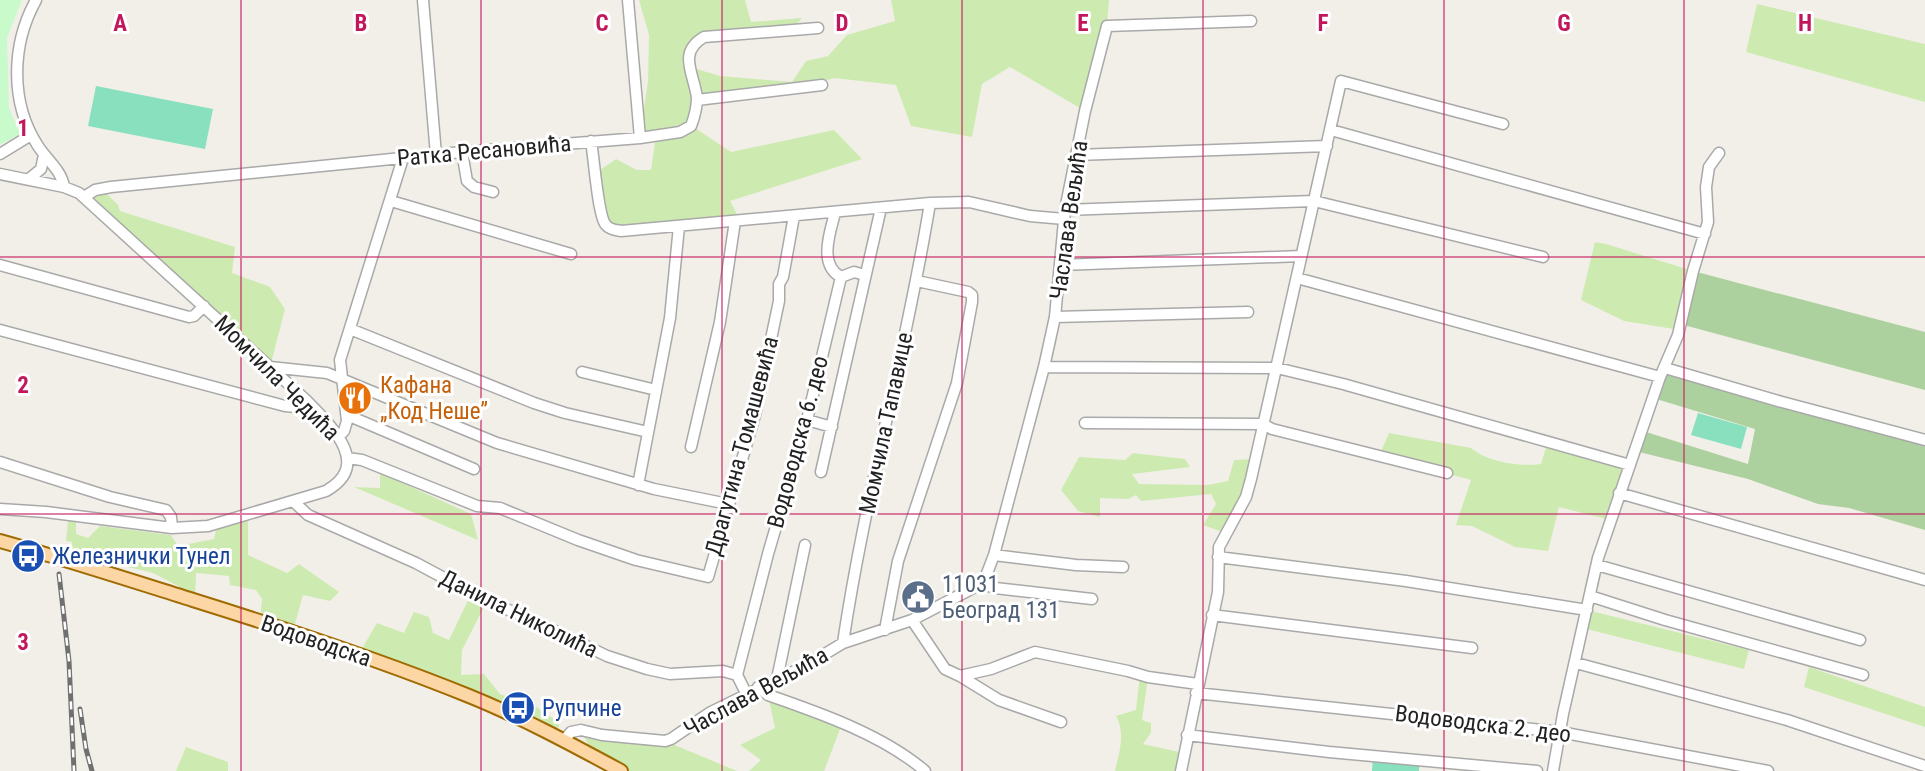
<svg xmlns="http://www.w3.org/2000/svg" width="1925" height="771" viewBox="0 0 1925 771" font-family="'Roboto Condensed',sans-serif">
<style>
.grass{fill:#cdebb0}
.forest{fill:#add19e}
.park{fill:#c8facc}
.pitch{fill:#88e0be}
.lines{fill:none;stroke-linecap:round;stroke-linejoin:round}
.minor-casing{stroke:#a9a9a9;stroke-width:13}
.major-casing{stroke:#a06b00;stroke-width:16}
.minor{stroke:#fff;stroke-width:10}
.major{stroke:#fcd6a4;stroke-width:12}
.rail-casing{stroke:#707070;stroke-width:5}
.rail{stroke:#fff;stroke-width:2.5;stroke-dasharray:8;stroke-linecap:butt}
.grid{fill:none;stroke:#c2185b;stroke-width:2;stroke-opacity:0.55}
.labels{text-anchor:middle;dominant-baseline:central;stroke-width:6;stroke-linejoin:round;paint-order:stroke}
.street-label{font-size:23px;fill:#222;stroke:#fff}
.food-label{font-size:23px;fill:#c56008;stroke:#fff;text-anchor:start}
.transit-label{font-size:23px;fill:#164399;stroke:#fff;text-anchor:start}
.service-label{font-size:23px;fill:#4e5e75;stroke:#fff;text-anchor:start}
.grid-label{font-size:23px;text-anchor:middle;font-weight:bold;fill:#c2185b;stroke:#fff;stroke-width:6;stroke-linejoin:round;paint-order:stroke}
</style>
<rect width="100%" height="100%" fill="#f2efe9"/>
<path class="grass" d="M639,0h106l6,22 51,-4 -11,13 -87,6 -12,7 -2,23 30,9 72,6 14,-21 22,-5 19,-21 48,-14 -4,-21h218l-2,26 -22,85 -75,-44 -28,17 -10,53 -61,-11 -15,-41 -62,-7 -35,11 -102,11 -5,26 39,26 103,-22 28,29 -132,42 9,17 51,-8 -5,6 -164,15 -15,-6 -9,-53 19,-13 21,11h14l5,-34 -16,2 8,-57 1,-46z
M1757,4l168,40v58l-179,-50z
M101,188l17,17 2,6 115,36 -3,26 38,14 15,22 -15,58 -186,-170z
M1595,242l11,2 87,27 -19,58 -50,-8 -43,-21z
M1389,433l82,15c16,14 50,19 70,16l7,-23 82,24 -20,55 -51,-13 -11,44 -33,-4 -43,-21 -16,-1 15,-45 -92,-24z
M1133,453l52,6 5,8 -58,7 7,10 69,1 20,-4 6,-21 22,-1 -5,20 -26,54 -22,-8 13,-21 -5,-10 -70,7 -5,-6 -8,4 -28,-1v19l-22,-6 -17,-21 18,-33 46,3z
M380,473l91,41 7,26 -124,-53 26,1z
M248,520v35l39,18 12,-9 40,28 -9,9 -27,-6 -10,36 -33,-10 2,-22 -6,-9 -26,-5 -1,-9 -33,-3 -1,28 -17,-6 2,-8 -27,-14 -75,-18 -7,-3 1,-10 -6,-1 2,-20 8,1v12l12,4 12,-12 71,9 7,11 36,-7 2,-9z
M471,594l16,7 -25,49 -1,25 23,-1 16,20 32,10 22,15 5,6 -3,11 -198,-81 19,-32 27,10 10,-21 15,5 4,16 16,7z
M1587,610l162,40 -5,19 -161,-41z
M1809,667l116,40v20l-121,-40z
M1140,675l8,2 -6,43 9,3v10l-8,11 41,9 -3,18h-66c4,-19 11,-37 1,-55l20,-6z
M768,695l74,29 -18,47h-75l12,-11 -21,-15 35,-17z
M581,730l84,11 72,30h-116l-27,-14z
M186,747l42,15v9h-52z"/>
<path class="forest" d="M1693,271l232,61v58l-245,-66z
M1665,368l260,72v90l-76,-22 -31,-4 -70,-25 -113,-28 8,-20 105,33 7,-35 -102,-31z"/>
<path class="park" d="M0,0h22l-15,38 2,70 11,26 -20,11z"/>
<path class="pitch" d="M96,86l117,23 -8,40 -117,-23z
M1698,413l49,14 -6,22 -50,-14z
M1373,756l47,4 -1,11h-47z"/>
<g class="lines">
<g class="minor-casing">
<path id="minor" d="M36,0c-25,45 -26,103 2,146 9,14 24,25 26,41
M423,0l13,155
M628,0l12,138
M697,100l125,-15
M1331,130l374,104
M591,141c3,17 7,76 15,84 4,5 10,5 15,6l309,-28 39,-1 61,14 34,3
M462,152l5,29 7,6 19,5
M0,154l31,-19
M1076,155l251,-9
M0,174l64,13 15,6 227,207c23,24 68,64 20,91l-118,35 -36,2 -126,-16 -46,-3
M29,179l12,-10 3,-14
M84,197l11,-7 16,-3 351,-35 178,-14 40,-6 11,-6c3,-8 6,-19 6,-28 -3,-25 -20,-45 7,-61l114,-9
M391,201l180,53
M1065,210l249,-9 229,56
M0,265l189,52 5,-1 10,-10
M1061,265l240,-9
M841,277l13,-5 11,3
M1297,278l363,99
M1055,317l193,-5
M350,329l184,74 31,10 83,19
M0,330l285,76 12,1 9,-7
M270,367l57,6 170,70 157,46 74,15
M1044,367l233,1 66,16 287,81
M1665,368l117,34 143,38
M582,372l74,18
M347,415l127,54
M807,420l25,7
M1085,423l178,1 9,5 175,44
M339,436l5,-5 3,-10 -7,-61 63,-202
M691,447l29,-125 15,-101
M347,458l15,2 115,46 23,2 78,32 58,20 72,17 47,-162 24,-114v-17l4,-7 11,-61
M0,462l110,35 56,13 5,7 1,11
M821,472l60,-264
M638,485l32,-167 9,-92
M1619,493l306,87
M294,502l14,13 108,48 71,38 48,20 72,35 40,13 23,5 53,-3 14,4 9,18
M994,555l82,10 47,2
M1218,557l188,24 181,29
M1597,565l263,75
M980,583l15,5 97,11
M1590,596l75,24 198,55
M1212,615l260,33
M912,620l33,49 15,7 31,-7 44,-17 93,19 20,6 50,7
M885,630l13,-69 59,-178 15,-81v-7l-4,-3 -51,-11
M843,643c22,-148 63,-292 87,-440
M1576,663l211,57 138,46
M737,675l31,-121 39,-134 34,-143c-23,-12 -11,-45 -6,-64
M960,676l39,24 62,22
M777,679l28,-134
M758,687l10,8c52,18 115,40 157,76
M1196,693l364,39 208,39
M1187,735l142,17 208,19
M564,740l7,-8 10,-2 21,5 63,6 6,-2 40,-27 94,-46 38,-23 69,-23 65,-34 9,-10 8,-21 50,-188 11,-50 10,-107 20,-99 22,-85 144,-5
M1181,771l37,-179 1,-45 27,-50 5,-18 90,-398 162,43
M1553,771l10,-57 35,-156 62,-181 18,-42 15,-64 15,-49 -2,-35 3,-20 10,-14"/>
</g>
<g class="major-casing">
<path id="major" d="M0,541c65,18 129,39 193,59 93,29 185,59 276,96 52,21 102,48 152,75"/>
</g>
<use href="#minor" class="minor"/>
<use href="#major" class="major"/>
<g class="rail-casing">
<path id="rail" d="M59,574l10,87 5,110
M80,709l6,40 6,22"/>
</g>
<use href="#rail" class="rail"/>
</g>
<path class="grid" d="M241,0v771M481,0v771M722,0v771M962,0v771M1203,0v771M1444,0v771M1684,0v771M0,257h1925M0,514h1925"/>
<defs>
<g id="restaurant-disc" transform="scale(1.75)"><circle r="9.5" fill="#e8710a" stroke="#fff"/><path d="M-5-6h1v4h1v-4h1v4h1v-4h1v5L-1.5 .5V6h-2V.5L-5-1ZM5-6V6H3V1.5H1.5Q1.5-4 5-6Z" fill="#fff"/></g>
<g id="bus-disc" transform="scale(1.75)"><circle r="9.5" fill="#1a4fb4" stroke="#fff"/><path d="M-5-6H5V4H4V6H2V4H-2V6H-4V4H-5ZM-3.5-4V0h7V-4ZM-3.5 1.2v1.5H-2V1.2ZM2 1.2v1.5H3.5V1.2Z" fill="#fff"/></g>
<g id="civic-disc" transform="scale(1.75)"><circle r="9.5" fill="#5c6f8a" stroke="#fff"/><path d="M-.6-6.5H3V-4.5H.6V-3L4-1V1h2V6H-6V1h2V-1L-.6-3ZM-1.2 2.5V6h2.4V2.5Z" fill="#fff"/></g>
</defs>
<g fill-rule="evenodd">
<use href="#restaurant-disc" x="355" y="398"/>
<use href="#bus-disc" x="28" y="556"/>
<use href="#civic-disc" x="918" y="597"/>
<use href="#bus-disc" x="518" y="708"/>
</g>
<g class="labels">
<g class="street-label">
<text transform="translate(484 151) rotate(-5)">Ратка Ресановића</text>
<text transform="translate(1069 220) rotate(-82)">Часлава Вељића</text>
<text transform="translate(277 378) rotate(45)">Момчила Чедића</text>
<text transform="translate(886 423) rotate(-78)">Момчила Тапавице</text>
<text transform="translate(798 442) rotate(-75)">Водоводска 6. део</text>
<text transform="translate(742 446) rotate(-75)">Драгутина Томашевића</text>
<text transform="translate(519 614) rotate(26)">Данила Николића</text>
<text transform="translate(316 641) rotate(19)">Водоводска</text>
<text transform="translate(756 692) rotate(-29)">Часлава Вељића</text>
<text transform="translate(1483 724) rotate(7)">Водоводска 2. део</text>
</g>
<g class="food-label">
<text x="380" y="385">Кафана<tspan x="380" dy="26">„Код Неше”</tspan></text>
</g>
<g class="transit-label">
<text x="52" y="556">Железнички Тунел</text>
<text x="542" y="708">Рупчине</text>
</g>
<g class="service-label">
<text x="942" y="584">11031<tspan x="942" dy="26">Београд 131</tspan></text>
</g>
</g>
<g class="grid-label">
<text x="120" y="31">A</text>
<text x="361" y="31">B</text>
<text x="602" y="31">C</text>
<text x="842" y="31">D</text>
<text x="1083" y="31">E</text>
<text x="1323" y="31">F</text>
<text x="1564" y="31">G</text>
<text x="1805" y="31">H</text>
<text x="23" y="136">1</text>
<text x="23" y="393">2</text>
<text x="23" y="650">3</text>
</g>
</svg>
